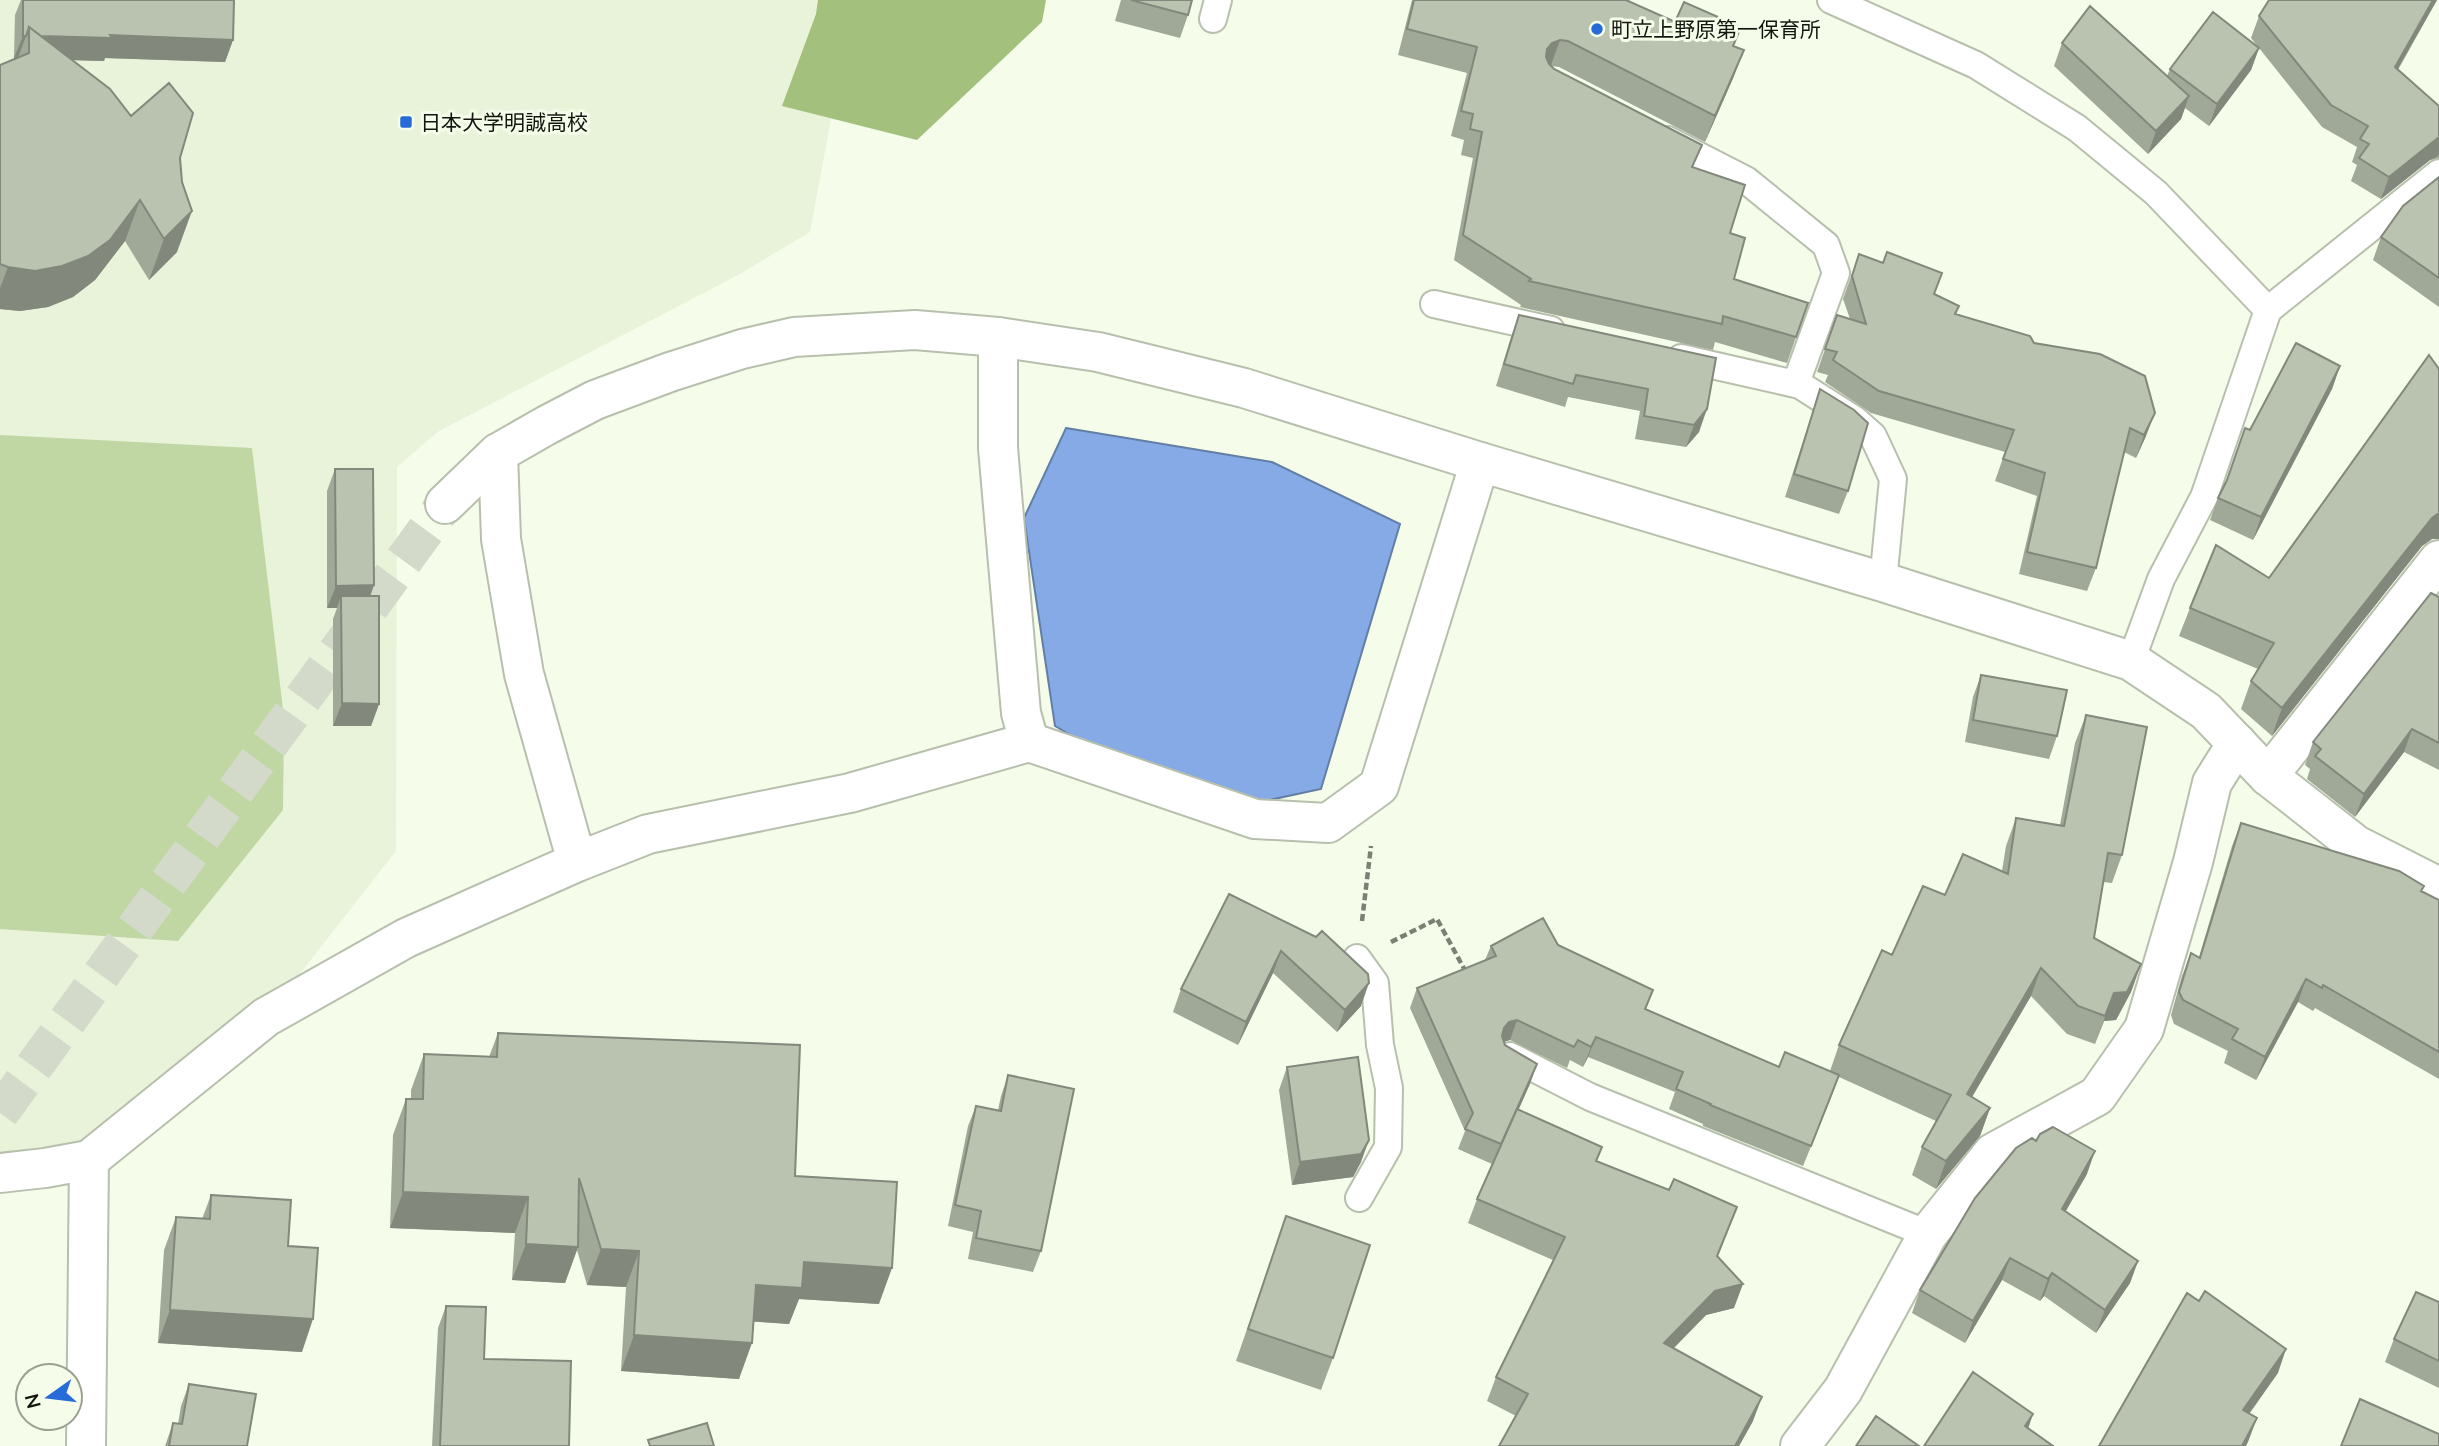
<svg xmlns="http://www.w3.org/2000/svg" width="2439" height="1446" viewBox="0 0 2439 1446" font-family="Mulish,'Noto Sans JP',sans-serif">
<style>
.built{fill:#e8f3d9}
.green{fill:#c0d6a3}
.forest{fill:#a4c07d}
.water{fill:#85aae5;stroke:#637ea5;stroke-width:2}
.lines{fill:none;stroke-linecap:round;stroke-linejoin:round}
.secondary-tunnel{stroke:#d3dac9;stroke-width:38;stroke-dasharray:38 19;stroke-linecap:butt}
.lane-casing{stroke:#b7bfad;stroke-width:30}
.street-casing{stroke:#b7bfad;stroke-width:42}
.secondary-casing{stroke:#b7bfad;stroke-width:42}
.path{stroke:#7b8074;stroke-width:4.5;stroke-dasharray:7 3.5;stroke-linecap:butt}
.lane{stroke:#fff;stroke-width:26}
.street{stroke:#fff;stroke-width:38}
.secondary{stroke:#fff;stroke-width:38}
.wall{fill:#a0a897}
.shaded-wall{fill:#82887b}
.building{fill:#bac3b0;stroke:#82887b;stroke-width:2}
.poi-dot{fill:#266bd7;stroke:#f5fdea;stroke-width:2.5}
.labels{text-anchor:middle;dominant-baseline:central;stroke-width:6;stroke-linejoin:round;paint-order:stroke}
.poi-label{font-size:21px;fill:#13160f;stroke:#f5fdea;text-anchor:start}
</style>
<rect width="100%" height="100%" fill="#f5fdea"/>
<path class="built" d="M0,0h853l-43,232 -70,42 -301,157 -42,36 -1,384 -130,166 -177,143 -89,13z"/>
<path class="green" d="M0,435l252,13 32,270 -1,92 -105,131 -178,-12z"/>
<path class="forest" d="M818,0h228l-4,22 -125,118 -135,-34 34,-92z"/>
<path class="water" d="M1066,428l206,34 128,62 -79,265 -117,25 -149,-88 -31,-208z"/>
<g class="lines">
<path class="secondary-tunnel" d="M0,1113l445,-609"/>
<g class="lane-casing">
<path id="lane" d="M1831,0l145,65 101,63 79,65 112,117
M1213,19l5,-19
M1668,140l78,40 80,65 10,28 -40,110
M1434,304l117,26
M1681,358l119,27 55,35 18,16 20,43 -10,103
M2131,661l30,-82 43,-82 64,-187 171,-137
M1357,958l18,25 5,62 9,43 -1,59 -29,51
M1510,1056l80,41 338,137"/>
</g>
<g class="street-casing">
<path id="street" d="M998,337v111l23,265 8,29
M498,453l3,86 23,135 53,188
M2268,776l171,-216
M0,1173l45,-5 44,-8 177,-143 140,-79 171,-76 71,-28 202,-41 179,-51 226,77 73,4 51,-37 101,-324
M86,1446l3,-286
M1800,1446l43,-56 85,-156 65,-81 104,-57 47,-67 49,-167 19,-79 25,-40"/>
</g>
<g class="secondary-casing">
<path id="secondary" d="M445,504l53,-51 49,-28 48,-25 75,-28 72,-23 52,-12 121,-7 83,7 100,15 146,36 236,74 403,120 248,79 75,50 62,65 88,69 83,42"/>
</g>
<path class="path" d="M1362,921l9,-75
M1391,942l46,-23 30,55"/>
<use href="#lane" class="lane"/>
<use href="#street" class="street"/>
<use href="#secondary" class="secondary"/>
</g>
<path class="wall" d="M21,0l212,40 -8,22 -120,-4 -1,3 -32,-1 59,56 49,42 -3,94 -28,28 -24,-39 -30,39 -22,17 -25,10 -28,4 -20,-2v-244l16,-7h-2l1,-43z
M1121,0h71l-4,15 -8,23 -65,-17z
M1412,0h214l108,46v30l-29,66 -146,-75 -9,-1 144,102 36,65 4,46 74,24 -21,60 -72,-21 -2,8 -193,-43 1,-2 -67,-45 19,-102 -12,-3 3,-15 -13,-4 16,-63 -69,-18z
M2269,0h168l-39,70 41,36v52l-9,2 -49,39 -30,-18 6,-16 -5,-3 5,-15 -35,-20 -63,-79 -8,22 -42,56 -24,-18 -4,11 -33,35 -94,-88 8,-23 105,33 3,-7 88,-22 -7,-9 8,-22z
M2439,177v130l-66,-47 8,-23z
M1859,254l100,52 -3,8 78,29 112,93 -10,22 -12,-6 -28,116 -9,23 -68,-17 18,-78 -42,-15 10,-29 -134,-39 -46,-31 3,-7 -11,-3 20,-57 13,4 -7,-20z
M1519,315l197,43 -17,74 -13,15 -51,-8 5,-28 -72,-14 -3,10 -69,-21 15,-49z
M2340,366l-8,23 -79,151 -43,-20 8,-22 8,-15z
M2439,369v170h-7l-10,7 -150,190 -31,-27 10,-28 7,-12 -79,-33 11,-28 79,-30z
M1820,389l28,102 -9,23 -54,-17z
M335,469l39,116 -4,11 9,108 -8,22h-38v-107l4,-11h-10v-117z
M2439,597v173l-35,-18 -49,65 -48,-38 3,-10 -5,-4 8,-23z
M1981,675l76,61 -8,23 -84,-17 8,-45z
M2086,715l36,140 -10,28 -9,-1 -9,56 47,26 -10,28 -15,28 -12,1 -9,23 -28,-10 -36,-38 -60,101 19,11 -10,28 -44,53 -24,-14 10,-28 14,-26 -97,-44 -36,89 -100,-40v-2l-34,-15 6,-17 -87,-35 -5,10 -13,-7 -3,8 -57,-28 -6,2 1,3 32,19 -19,46 79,51 72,29 68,17 -19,49 16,52 -28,7 -32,33 79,73 -14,25h-240l17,-30 -29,-15 9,-24 57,-117 -85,-37 9,-24 15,-35 -34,-15 7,-18 -55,-123 7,-20 68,-28 6,-14 67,-1 95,45 -7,19 133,58 51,4 9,-26 53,-90 53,-60 57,-24 4,-25 10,-28 44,7 15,-82z
M2241,823l181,69 17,8v179l-124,-71 -2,3 -15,-9 -42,78 -32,-17 4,-12 -54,-27 -3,-9 11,-39 9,-23 8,4 33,-111z
M1316,937l45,69 -24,26 -64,-59 -35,72 -65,-33 8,-23z
M498,1033l297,143 84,128 -80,-5 -10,25 -36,-3 -14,58 -118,-8 5,-84 -39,-2 -10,-35 -12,33 -53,-3 3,-47 -125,-5 3,-93 13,-36h5v-9l13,-36 65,3z
M1287,1067l74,95 -8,15 -61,8 -13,-95z
M1008,1075l33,176 -8,21 -65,-13 5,-27 -25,-6 20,-100 8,-20 22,4 3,-14z
M2087,1174l-21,37 72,50 -8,22 -34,50 -52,-37 -4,5 -38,-21 -37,63 -53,-30 8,-23z
M211,1195l77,51 14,106 -144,-9 6,-93 12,-33 26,2z
M1286,1216l47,142 -12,32 -85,-29z
M2439,1302v86l-54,-26 9,-23z
M446,1306l38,53 85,87h-137l6,-118z
M189,1384l58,62h-82l8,-23 5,1 3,-18z"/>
<path class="shaded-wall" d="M2433,0h4l-51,89 9,-22z
M110,35l123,5 -8,22 -120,-4 -1,3 -77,-2 2,-6v-17z
M23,36h3l-8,22h-4z
M1560,40l-9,25 -8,3 4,-19 5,-6z
M2259,48l-8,22 -42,56 8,-22z
M1744,50l-10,26 -29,66 10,-26z
M2189,96l-8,23 -33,35 8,-23z
M2439,137v16l-2,4 -7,3 -49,39 8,-22z
M140,200l-15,41 -30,39 -22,17 -25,10 -28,4 -20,-2v-21l8,-21z
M192,211l-15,41 -28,28 15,-41z
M2340,366l-8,23 -79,151 8,-23z
M1707,409l-8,23 -13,15 8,-22z
M2155,413l-9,23 -10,22 8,-23z
M2439,513v26h-7l-10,7 -150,190 10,-28 150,-190z
M374,585l-8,23 -25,-12 -4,12h-10l9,-22z
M342,703l37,1 -8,22h-38z
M2412,729l-8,23 -49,65 9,-23z
M1281,951l-8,22 -35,72 8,-23z
M2141,964l-10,28 -15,28 -12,1 -9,23 19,-51z
M2041,968l-10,28 -74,127 10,-29z
M2306,979l-8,23 -42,78 9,-23z
M1369,983l-8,23 -24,26 8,-22z
M1517,1020l-7,20 -8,2 -6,6 8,-20 5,-6z
M1596,1037l-8,20 -5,10 8,-20z
M1537,1064l-7,20 -36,81 7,-20z
M1839,1075l-7,20 -29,71 8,-20z
M1990,1108l-10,28 -44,53 10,-28z
M1369,1140l-8,22 -8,15 -61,8 8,-23z
M2095,1151l-8,23 -33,57 8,-22z
M403,1192l125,5 -13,36 -125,-5z
M526,1244l52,3 -13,36 -53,-3z
M601,1249l38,2 -13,36 -39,-2z
M2010,1258l-8,22 -37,63 8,-22z
M2138,1261l-8,22 -34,50 9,-23z
M804,1262l88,6 -13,36 -80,-5 -10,25 -46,-3 13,-36z
M2052,1273l-8,23 -4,5 8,-22z
M1743,1284l-9,24 -28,7 -51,52 9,-24 51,-52z
M170,1310l143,9 -11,33 -144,-9z
M634,1335l118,8 -13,36 -118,-8z
M2286,1349l-8,24 -43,61 8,-24z
M1762,1397l-9,24 -14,25h-4z
M2033,1414l-8,24v-12z
M2257,1418l-9,24 -2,4h-5z"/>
<path class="building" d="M23,0h211l-1,40 -123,-5 2,3 -71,-2 -12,-9 -3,9h-3z
M1131,0h61l-4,15z
M1414,0h212l49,22 9,-20 57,25 -8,19 11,4 -29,66 -147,-75 -8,-1 -8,3 -5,6 -1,8 3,7 5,5 148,76 -10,22 53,18 -15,48 15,5 -11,41 74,24 -12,34 -73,-21 -1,8 -193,-43 2,-2 -68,-44 19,-103 -12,-3 3,-15 -12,-3 16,-64 -70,-18z
M2269,0h164l-38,67 44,39v31l-50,40 -30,-19 10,-14 -9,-5 8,-13 -37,-21 -72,-89z
M2090,6l99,90 -33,35 -94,-88z
M2213,12l46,36 -42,56 -47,-35z
M29,27l81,62 21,27 38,-33 24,30 -13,45 2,24 10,29 -28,28 -24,-39 -30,40 -22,16 -26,10 -27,5 -27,-4 -8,-3v-199l29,-12z
M2439,177v101l-58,-41 22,-31z
M1887,252l55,21 -8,21 25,12 -4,8 75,22 4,7 66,11 45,22 10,37 -11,22 -14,-7 -34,140 -69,-16 18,-79 -42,-14 11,-29 -135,-39 -46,-31 4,-8 -12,-3 12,-34 29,9 -14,-48 7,-22 24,9z
M1519,315l197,43 -9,51 -13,16 -50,-9 4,-27 -72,-14 -3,9 -69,-20z
M2296,343l44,23 -79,151 -43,-19 9,-18 18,-52 5,2z
M2429,355l10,14v144l-7,5 -150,190 -31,-27 23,-38 -84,-35 26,-63 53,33z
M1820,389l34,21 14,13 -20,68 -54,-17z
M335,469h38l1,116 -38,1z
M2431,593l8,4v146l-27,-14 -48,65 -49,-38 6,-7 -8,-7z
M341,596h38v108l-37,-1z
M1981,675l86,15 -10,46 -84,-16z
M2086,715l61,12 -25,128 -14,-2 -14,85 47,26 -14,28 -13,1 -9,23 -27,-10 -37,-38 -74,126 23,14 -44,53 -24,-14 29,-52 -112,-50 43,-95 10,5 31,-69 22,9 18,-41 45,20 8,-56 48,8z
M2241,823l158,48 25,15 -3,5 18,9v152l-116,-67 -1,3 -16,-9 -41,78 -33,-18 6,-10 -55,-29 -4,-8 12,-39 9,5z
M1229,894l87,43 6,-6 46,43 1,9 -24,27 -64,-59 -35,71 -65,-33z
M1543,918l15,27 95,45 -8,19 134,58 6,-15 54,23 -28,71 -101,-41 1,-1 -35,-15 7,-17 -87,-35 -5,10 -13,-7 -4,7 -57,-27 -8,2 -5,6 -2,8 3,9 32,19 -36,80 -36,-15 8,-16 -56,-125 79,-32 -5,-10z
M498,1033l302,12 -5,131 102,6 -5,86 -88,-6 -2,26 -46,-3 -4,58 -118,-8 5,-84 -38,-2 -22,-71 -1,69 -52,-3 2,-47 -125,-5 3,-93h17l1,-45 73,3z
M1358,1057l11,83 -8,14 -61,8 -13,-95z
M1008,1075l66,14 -33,162 -65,-13 5,-27 -26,-6 21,-99 25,5z
M1517,1109l85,38 -6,14 73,29 5,-11 63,28 -20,49 26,28 -28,7 -51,52 98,54 -27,49h-236l29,-52 -32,-17 69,-140 -88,-38z
M2053,1127l42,24 -33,58 76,52 -33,49 -53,-37 -4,6 -38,-21 -37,63 -53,-31 55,-92 41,-50 16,-10 4,3 4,-7z
M211,1195l80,5 -3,46 30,2 -5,71 -143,-9 6,-93 34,2z
M1286,1216l84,29 -37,113 -85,-29z
M2205,1291l81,58 -43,61 14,8 -15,28h-143l88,-153 12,8z
M2416,1292l23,10v59l-45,-22z
M446,1306l40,1 -2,52 87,2 -2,85h-129z
M1973,1372l60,42 -8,12 28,20h-129z
M189,1384l67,10 -9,52h-78l4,-23 9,1z
M2360,1399l79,35v12h-98z
M1876,1416l43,30h-63z
M707,1423l7,23h-64l-2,-6z"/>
<g class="poi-dot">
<circle cx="1597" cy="29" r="7"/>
<rect x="399" y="115" width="14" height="14" rx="3.5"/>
</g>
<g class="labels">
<g class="poi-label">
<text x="1611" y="29">町立上野原第一保育所</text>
<text x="420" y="122">日本大学明誠高校</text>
</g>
</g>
<g transform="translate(49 1397) rotate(256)"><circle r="33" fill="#f5fdea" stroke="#9ba192" stroke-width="2"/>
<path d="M0-5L12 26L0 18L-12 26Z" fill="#266bd7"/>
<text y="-10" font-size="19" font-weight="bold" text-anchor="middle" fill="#13160f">N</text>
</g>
</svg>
